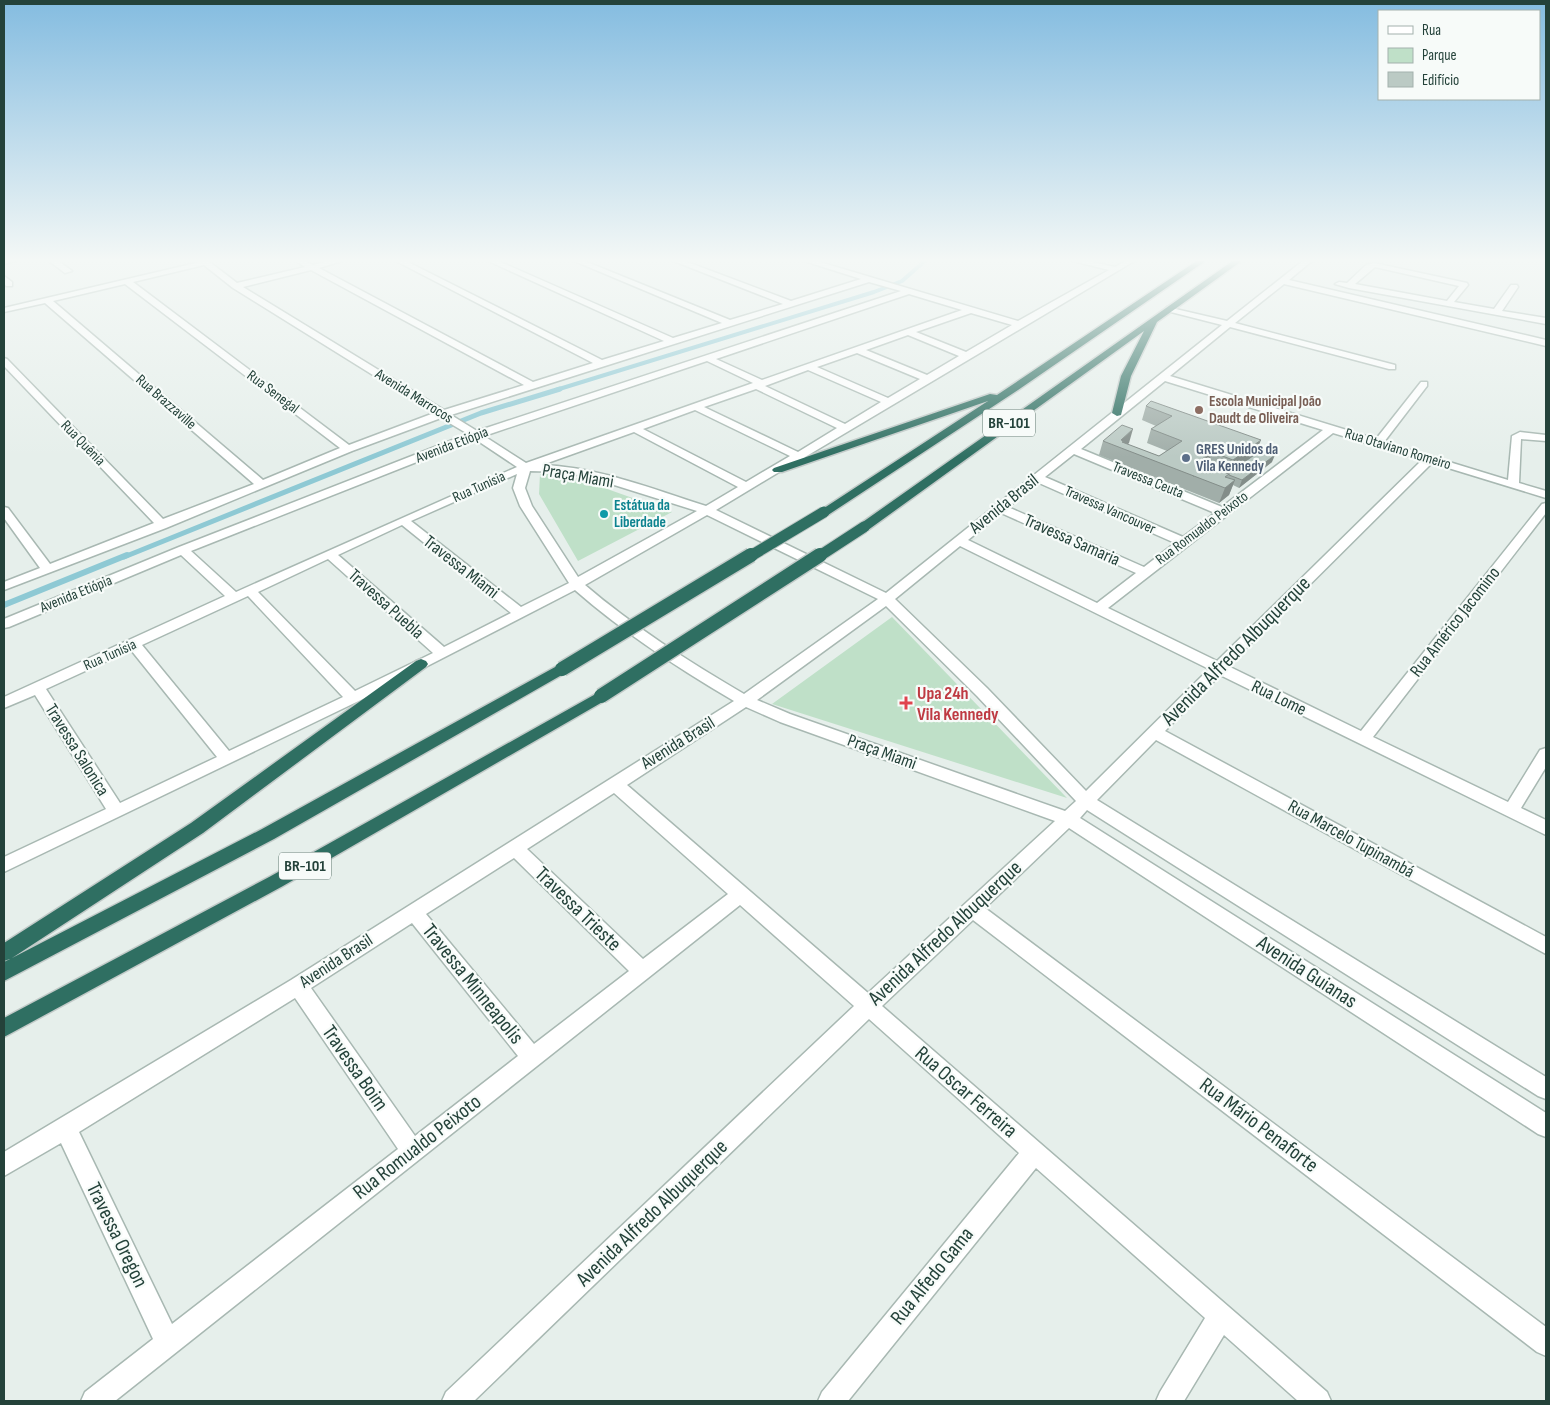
<svg xmlns="http://www.w3.org/2000/svg" width="1550" height="1405" viewBox="0 0 1550 1405" font-family="'Sofia Sans Condensed',sans-serif">
<style>
.green{fill:#bfe0c8}
.lines{fill:none;stroke-linecap:round;stroke-linejoin:round}
.stream-far2{stroke:#8ec9d4;stroke-width:4}
.stream-far1{stroke:#8ec9d4;stroke-width:5}
.stream{stroke:#8ec9d4;stroke-width:6}
.minor-casing{stroke:#a8b8b2;stroke-width:3}
.highway-casing{stroke:#c2cac8;stroke-width:3}
.minor{fill:#fff;fill-rule:evenodd}
.highway{fill:#2f6f62;fill-rule:evenodd}
.highway-bridge-far1-casing{stroke:#c2cac8;stroke-width:13;stroke-linecap:butt}
.highway-bridge-casing{stroke:#c2cac8;stroke-width:17;stroke-linecap:butt}
.highway-bridge-far1{stroke:#2f6f62;stroke-width:11}
.highway-bridge{stroke:#2f6f62;stroke-width:14}
.wall{fill:#a1aea9}
.shaded-wall{fill:#838d89}
.building{fill:#bbcac4;stroke:#838d89}
.education-dot{fill:#8d6e63;stroke:#f7fbf9;stroke-width:2}
.service-dot{fill:#5c6f8a;stroke:#f7fbf9;stroke-width:2}
.culture-dot{fill:#0f9aa8;stroke:#f7fbf9;stroke-width:2}
.health-dot{fill:#e0444e;stroke:#f7fbf9;stroke-width:2}
.labels{text-anchor:middle;dominant-baseline:central;stroke-width:4.5;stroke-linejoin:round;paint-order:stroke}
.far-street-label{font-size:15px;fill:#24423a;stroke:#f7fbf9}
.far-education-label{font-size:15px;font-weight:bold;fill:#785e54;stroke:#f7fbf9;text-anchor:start}
.far-service-label{font-size:15px;font-weight:bold;fill:#4e5e75;stroke:#f7fbf9;text-anchor:start}
.far-culture-label{font-size:15px;font-weight:bold;fill:#0d838f;stroke:#f7fbf9;text-anchor:start}
.shield{fill:#f7fbf9;stroke:#637a73;stroke-width:1}
.shield-label{font-size:16px;font-weight:bold;fill:#24423a}
.street-label{font-size:18px;fill:#24423a;stroke:#f7fbf9}
.health-label{font-size:18px;font-weight:bold;fill:#be3a42;stroke:#f7fbf9;text-anchor:start}
.near-street-label{font-size:21px;fill:#24423a;stroke:#f7fbf9}
</style>
<rect width="100%" height="100%" fill="#e6efeb"/>
<path class="green" d="M540,474h25l107,38 -94,49 -39,-67z
M892,617l175,181 -295,-94z"/>
<g class="lines">
<path class="stream-far2" d="M556,390l318,-98 28,-11 24,-21"/>
<path class="stream-far1" d="M124,557l357,-144 79,-24"/>
<path class="stream" d="M4,605l123,-50"/>
<g class="minor-casing">
<path id="minor" d="M4,260h13l-13,4z
M48,260h9l15,11 -7,2z
M198,260h9l30,23 68,-16 -11,-7h10l9,5 19,-5h13l-26,8 214,114 60,-19 -199,-103h10l198,100 62,-19 -178,-81h10l177,78 49,-15 -150,-63h10l148,60 53,-16 -112,-44h11l109,41 70,-22 -60,-19h12l205,61 91,-51 -40,-10h14l32,7 12,-7h9l-331,197 -1,2 -5,1 -83,50 170,83 336,-268 -55,-14v-4l60,14 77,-61h9l-24,20 257,60v6l-262,-62 -49,39 160,42v4h-6l-159,-42 -60,49 206,63 45,-57h6v4l-43,56 124,38 4,-44 8,-4 26,3v6l-25,-2 -2,44 27,8v7l-114,-35 -204,203 133,65 181,-227 4,-1v10l-173,224 135,65 32,-52 6,-2v19l-25,41 25,12v15l-326,-160 -55,56 381,206v17l-390,-214 -59,60 449,277v22l-8,-3 -451,-286 -7,8 466,295v24l-8,-3 -469,-306 -84,80 561,419v29l-9,-4 -564,-432 -91,86 445,386 4,9h-33l-74,-66 -40,66h-28l4,-9 45,-74 -169,-150 -188,233h-30l4,-9 197,-239 -150,-134 -395,382h-32l4,-9 408,-386 -114,-101 -625,496h-34l4,-9 68,-53 -92,-196 -57,33v-24l287,-172 443,-279c-56,-33 -110,-68 -159,-111l-206,106 -365,176v-15l102,-48 -71,-114 -31,13v-11l221,-101 -44,-41 -172,72 -5,1v-9l175,-72 289,-113 -27,-16 -89,33 -186,77 -162,62v-8l36,-14 -36,-50v-11l4,1 42,56 104,-41 -150,-157v-8l3,1 156,160 91,-35 -209,-181 -41,9v-4l196,-46zM204,265l29,23 201,125 -85,32 -216,-163zM311,270l213,115 -80,25 -201,-123zM869,282l32,9 -424,140 -26,-16zM125,284l215,164 -77,32 -210,-179zM909,294l53,16 -200,70 -46,-21zM971,313l41,12 -46,27 -50,-20zM908,335l51,21 -32,19 -61,-25zM857,353l63,26 -32,19 -71,-31zM707,361l46,22 -227,80 -42,-27zM808,370l73,32 -36,22 -80,-38zM1165,381l158,49 -101,77 -141,-58zM756,389l81,39 -39,24 -94,-45zM695,410l95,46 -44,26 -103,-53zM634,432l104,55 -32,19c-54,-17 -108,-39 -164,-41zM1333,433l89,27 -205,201 -109,-53zM475,439l42,28 -281,125 -45,-41zM1074,454l141,59 -32,24 -138,-60zM530,471l34,1 28,6 105,33 -119,66 -46,-71 -7,-18zM517,474l-4,14 7,18 49,77 -48,24 -110,-86zM1039,483l136,60 -31,24 -136,-60zM1001,513l135,60 -39,30 -129,-63zM707,515l171,84 -134,95c-56,-33 -110,-67 -159,-109zM402,525l109,88 -67,34 -106,-92zM960,546l249,123 -123,122 -99,-103 -92,-89zM328,559l105,94 -78,38 -97,-99zM248,596l95,101 -114,54 -87,-106zM886,606l91,90 99,105 -11,10 -275,-97 -33,-14zM131,650l86,107 -97,46 -74,-114zM746,707l34,15 275,99 -187,172 -241,-208zM614,793l114,101 -85,65 -116,-110zM514,858l115,113 -95,73 -108,-130zM412,923l106,133 -103,80 -104,-148zM295,998l103,151 -226,175 -93,-192z
M1374,263l93,20 1,2 -14,17 40,7 17,-24h6l1,2 -16,24 44,7v6l-197,-36 -14,-4 4,-2 8,1 19,-18zM1375,267l84,19 -12,15 -92,-17z
M4,276l8,6v4h-6l-2,-3z"/>
</g>
<g class="highway-casing">
<path id="highway" d="M1198,260h9l-189,130 -190,125 -4,1 -6,-4 170,-111 -206,71h-8l-2,-2 2,-2 216,-74 7,1z
M1234,260h9l-86,62 -26,54 -10,39 -4,1 -5,-3 9,-37 23,-45 -276,199h-8l-2,-3 2,-3z
M421,659l5,2 2,3 -2,3 -223,166 -191,125 250,-129 295,-163h10l2,3 -2,3 -293,167 -270,142v-19l6,-3 -6,2v-18l187,-120 225,-162z
M601,691l5,1 2,4 -2,4 -323,186 -279,151v-19l267,-142z"/>
</g>
<use href="#minor" class="minor"/>
<use href="#highway" class="highway"/>
<g class="highway-bridge-far1-casing">
<path id="highway-bridge-far1" d="M749,557l75,-45
M818,557l46,-30"/>
</g>
<g class="highway-bridge-casing">
<path id="highway-bridge" d="M562,669l189,-114
M601,696l219,-141"/>
</g>
<use href="#highway-bridge-far1" class="highway-bridge-far1"/>
<use href="#highway-bridge" class="highway-bridge"/>
</g>
<path class="wall" d="M1151,401l105,53 16,8 -33,26 -6,-3 -4,10 -10,8 -120,-48 4,-14 26,2 -2,1 32,12 8,-5 -20,-8 4,-14 5,-3 -14,-6 4,-14z"/>
<path class="shaded-wall" d="M1133,429l-4,14 -6,5 -2,-8z
M1261,440l-6,15 -28,20 6,-15z
M1212,452l-5,15 -14,10 5,-15z
M1275,455l-3,7 -33,26 3,-8z
M1235,480l-6,15 -10,8 6,-15z"/>
<path class="building" d="M1151,401l110,39 -28,20 -21,-8 -14,10 31,12 -4,3 10,3 -10,8 -122,-47 19,-16 11,4 -12,11 3,1 -2,1 37,14 23,-15 -31,-12 21,-13 -26,-10z
M1261,450l14,5 -33,25 -13,-5v-1h-1z"/>
<linearGradient id="sky" x2="0" y2="1"><stop stop-color="#84bce0"/><stop offset="0.57" stop-color="#f4f8f6"/><stop offset="1" stop-color="#f4f8f6" stop-opacity="0"/></linearGradient>
<rect width="1550" height="457" fill="url(#sky)"/>
<circle class="education-dot" cx="1199" cy="410" r="5"/>
<circle class="service-dot" cx="1186" cy="458" r="5"/>
<circle class="culture-dot" cx="604" cy="514" r="5"/>
<path class="health-dot" d="M903.5 695.5h5v5h5v5h-5v5h-5v-5h-5v-5h5z"/>
<g class="labels">
<g class="far-street-label">
<text transform="translate(273 392) rotate(37)">Rua Senegal</text>
<text transform="translate(414 396) rotate(32)">Avenida Marrocos</text>
<text transform="translate(166 402) rotate(41)">Rua Brazzaville</text>
<text transform="translate(83 443) rotate(46)">Rua Quênia</text>
<text transform="translate(452 445) rotate(-21)">Avenida Etiópia</text>
<text transform="translate(1398 449) rotate(17)">Rua Otaviano Romeiro</text>
<text transform="translate(1148 480) rotate(22)">Travessa Ceuta</text>
<text transform="translate(479 487) rotate(-24)">Rua Tunísia</text>
<text transform="translate(1110 510) rotate(24)">Travessa Vancouver</text>
<text transform="translate(1202 528) rotate(-37)">Rua Romualdo Peixoto</text>
<text transform="translate(76 594) rotate(-22)">Avenida Etiópia</text>
<text transform="translate(110 655) rotate(-24)">Rua Tunísia</text>
</g>
<g class="far-education-label">
<text x="1209" y="401">Escola Municipal João<tspan x="1209" dy="17">Daudt de Oliveira</tspan></text>
</g>
<g class="far-service-label">
<text x="1196" y="449">GRES Unidos da<tspan x="1196" dy="17">Vila Kennedy</tspan></text>
</g>
<g class="far-culture-label">
<text x="614" y="505">Estátua da<tspan x="614" dy="17">Liberdade</tspan></text>
</g>
<g class="shield">
<rect x="983" y="409.5" width="52" height="27" rx="4"/>
<rect x="279" y="852.5" width="52" height="27" rx="4"/>
</g>
<g class="shield-label">
<text x="1009" y="423">BR-101</text>
<text x="305" y="866">BR-101</text>
</g>
<g class="street-label">
<text transform="translate(578 476) rotate(10)">Praça Miami</text>
<text transform="translate(1004 504) rotate(-39)">Avenida Brasil</text>
<text transform="translate(1072 540) rotate(24)">Travessa Samaria</text>
<text transform="translate(461 567) rotate(38)">Travessa Miami</text>
<text transform="translate(386 604) rotate(42)">Travessa Puebla</text>
<text transform="translate(1455 622) rotate(-52)">Rua Américo Jacomino</text>
<text transform="translate(1279 698) rotate(26)">Rua Lome</text>
<text transform="translate(678 743) rotate(-32)">Avenida Brasil</text>
<text transform="translate(77 750) rotate(58)">Travessa Salonica</text>
<text transform="translate(882 752) rotate(20)">Praça Miami</text>
<text transform="translate(1351 839) rotate(29)">Rua Marcelo Tupinambá</text>
<text transform="translate(336 961) rotate(-33)">Avenida Brasil</text>
</g>
<g class="health-label">
<text x="917" y="693">Upa 24h<tspan x="917" dy="21">Vila Kennedy</tspan></text>
</g>
<g class="near-street-label">
<text transform="translate(1236 651) rotate(-45)">Avenida Alfredo Albuquerque</text>
<text transform="translate(578 909) rotate(44)">Travessa Trieste</text>
<text transform="translate(945 933) rotate(-43)">Avenida Alfredo Albuquerque</text>
<text transform="translate(1307 972) rotate(33)">Avenida Guianas</text>
<text transform="translate(473 984) rotate(51)">Travessa Minneapolis</text>
<text transform="translate(355 1068) rotate(55)">Travessa Boim</text>
<text transform="translate(966 1092) rotate(41)">Rua Oscar Ferreira</text>
<text transform="translate(1259 1125) rotate(37)">Rua Mário Penaforte</text>
<text transform="translate(417 1147) rotate(-38)">Rua Romualdo Peixoto</text>
<text transform="translate(652 1213) rotate(-44)">Avenida Alfredo Albuquerque</text>
<text transform="translate(117 1235) rotate(64)">Travessa Oregon</text>
<text transform="translate(932 1276) rotate(-51)">Rua Alfedo Gama</text>
</g>
</g>
<rect width="1550" height="1405" fill="none" stroke="#24423a" stroke-width="10"/>
<rect x="1378" y="10" width="162" height="90" fill="#f7fbf9" stroke="#a3b1ad"/>
<rect x="1388" y="26" width="25" height="8" fill="#ffffff" stroke="#a3b1ad"/>
<text x="1422" y="35" font-size="15" fill="#24423a">Rua</text>
<rect x="1388" y="48" width="25" height="15" fill="#bfe0c8" stroke="#a3b1ad"/>
<text x="1422" y="60" font-size="15" fill="#24423a">Parque</text>
<rect x="1388" y="72" width="25" height="15" fill="#bbcac4" stroke="#a3b1ad"/>
<text x="1422" y="85" font-size="15" fill="#24423a">Edifício</text>
</svg>
